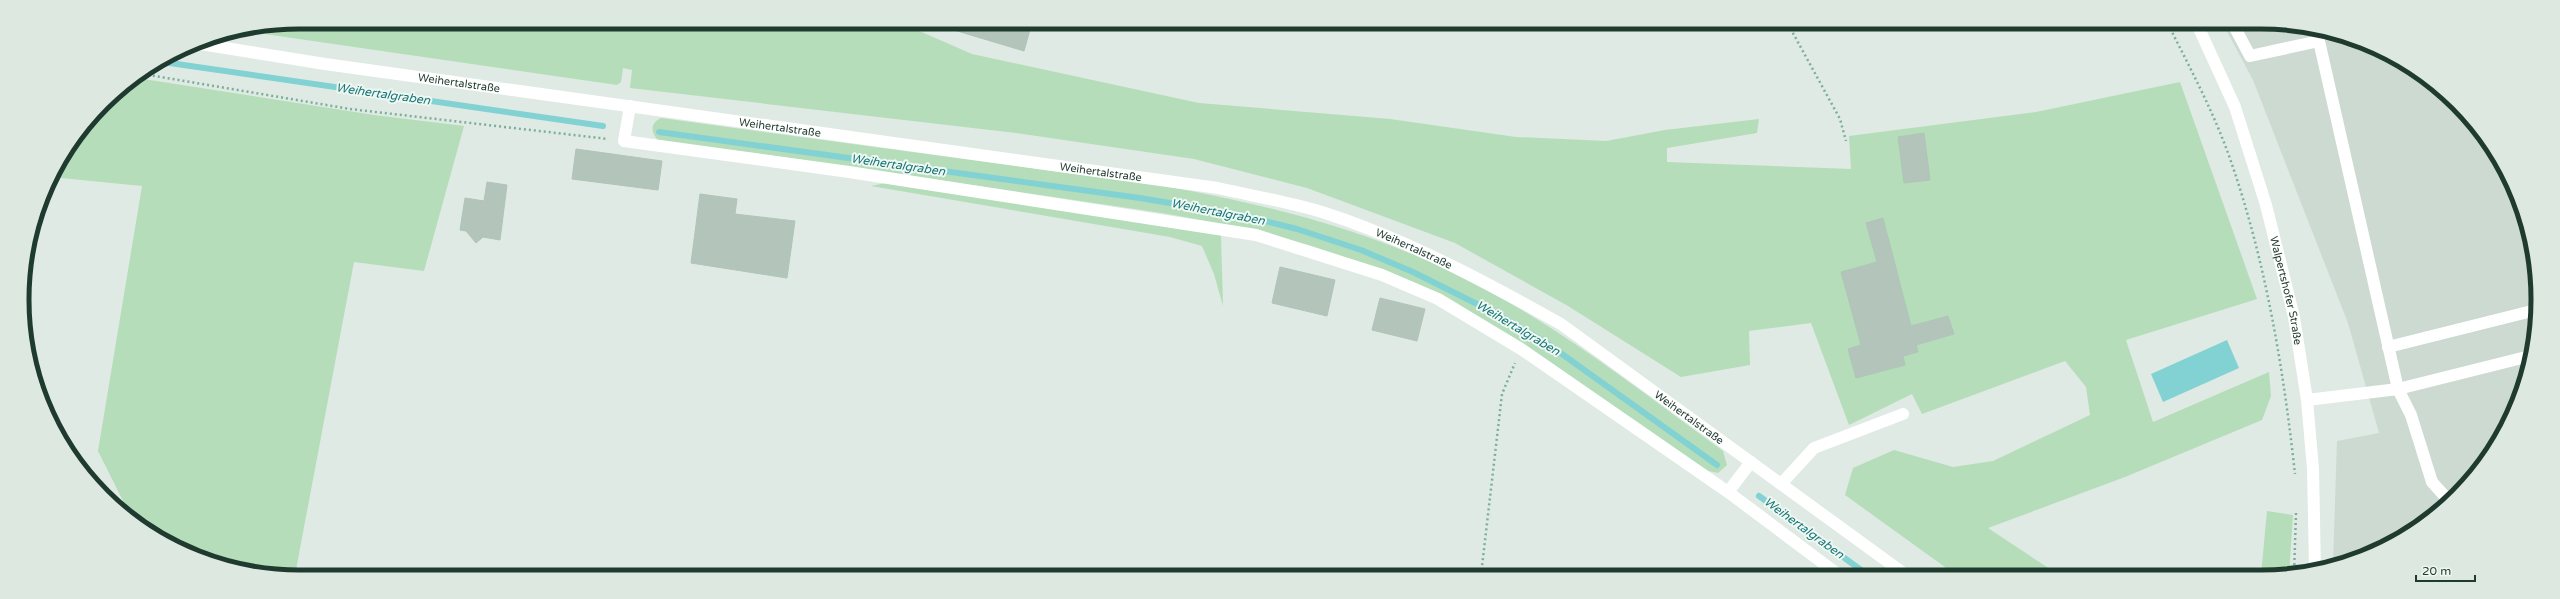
<svg xmlns="http://www.w3.org/2000/svg" width="2560" height="599" viewBox="0 0 2560 599" font-family="'Varela Round',sans-serif">
<style>
.built{fill:#ccdad1}
.green{fill:#b5ddba}
.water{fill:#82d2d3}
.lines{fill:none;stroke-linecap:round;stroke-linejoin:round}
.stream{stroke:#82d2d3;stroke-width:6}
.building{fill:#b3c5bb;stroke:#b0c4b9}
.path{stroke:#7daf98;stroke-width:2.5;stroke-dasharray:2 3;stroke-linecap:butt}
.minor{stroke:#fff;stroke-width:12}
.labels{text-anchor:middle;dominant-baseline:central;stroke-width:4;stroke-linejoin:round;paint-order:stroke}
.street-label{font-size:11px;fill:#1f3a2f;stroke:#eef7f1}
.water-label{font-size:12px;font-style:italic;fill:#177678;stroke:#eef7f1}
.rim{fill:none;stroke:#1f3a2f;stroke-width:5}
</style>
<rect width="100%" height="100%" fill="#deeae3"/>
<path class="built" d="M2223,24h74l53,13 49,22 45,32 37,40 28,46 20,51 8,54 -1,54 -27,86 -52,74 -74,52 -50,16 4,-123 42,-8 -31,-110 -95,-243z"/>
<path class="green" d="M300,22l601,1 71,31 227,49 191,16 126,18 90,4 59,-11 94,-11 -2,14 -90,15v14l184,7 -2,-33 187,-24 144,-30 77,217 -131,41 27,82 116,-50 2,24 -9,24 -137,57 -137,51 71,47h-103l-111,-80 8,-27 41,-18 59,17 40,-6 97,-46 -4,-28 -21,-26 -143,53 -10,-20 -63,31 -38,-102 -62,8 1,34 -69,12 -113,-71 -113,-63 -148,-55 -113,-29 -178,-26 -386,-45 2,-18 -9,-2 -2,14 -4,3 -380,-55z
M137,78l237,37 90,11 -40,145 -70,-9 -59,313h-32l-53,-13 -49,-22 -29,-21 -34,-68 44,-265 -91,-9c24,-39 47,-75 86,-99z
M661,118l503,68c105,19 210,45 306,95 90,46 171,110 253,170l4,14 -9,8 -10,-2 -323,-200 -73,-25 -66,-18 -84,-15 -407,-60 -95,-11c-8,-7 -12,-18 1,-24z
M885,183l336,52 2,71 -9,-32 -12,-28 -32,-9 -299,-51z
M2267,511l26,4 -4,60h-28z"/>
<path class="water" d="M2227,340l12,28 -76,34 -12,-28z"/>
<g class="lines">
<path class="stream" d="M163,62l440,64
M659,132l481,66 101,17 56,14 64,21 52,22 84,42 51,30 169,121
M1759,496l109,79"/>
</g>
<path class="building" d="M944,23h76l11,3 -7,25 -80,-24z
M1924,133l6,47 -26,3 -6,-46z
M576,149l86,12 -4,29 -86,-11z
M487,182l20,3 -7,55 -17,-3 -7,6 -10,-12 -6,-1 5,-32 19,3z
M700,194l37,5 -2,15 60,7 -8,57 -96,-15z
M1883,218l28,108 37,-10 6,18 -38,11 2,7 -15,4 2,9 -49,13 -8,-29 13,-4 -20,-73 36,-10 -11,-39z
M1280,267l55,13 -8,36 -55,-13z
M1380,298l45,11 -8,32 -45,-11z"/>
<g class="lines">
<path class="path" d="M1788,24l52,95 6,22
M2168,24c21,42 44,85 60,129 37,104 55,212 67,321
M143,74l207,35 258,30
M1481,575l21,-181 13,-31
M2294,575l2,-62"/>
<g class="minor">
<path id="s1" d="M2197,24l38,83 31,98 28,112 13,83 6,69 2,100"/>
<path d="M2233,24l17,32 69,-15 79,348 132,-33"/>
<path id="s2" d="M194,43l131,21 893,124c35,8 70,14 104,24 84,27 162,69 239,112l345,251"/>
<path d="M630,106l-6,35 225,31 407,63 126,40 56,24 83,50 207,143 111,83"/>
<path d="M2388,347l148,-37"/>
<path d="M2307,400l91,-11 13,26 21,67 17,19"/>
<path d="M1781,484l33,-36 89,-34"/>
<path d="M1728,492l23,-30"/>
</g>
</g>
<g class="labels">
<g class="street-label">
<text stroke="none"><textPath href="#s2" startOffset="268">Weihertalstraße</textPath></text>
<text stroke="none"><textPath href="#s2" startOffset="592">Weihertalstraße</textPath></text>
<text stroke="none"><textPath href="#s2" startOffset="916">Weihertalstraße</textPath></text>
<text stroke="none"><textPath href="#s2" startOffset="1240">Weihertalstraße</textPath></text>
<text stroke="none"><textPath href="#s1" startOffset="282">Walpertshofer Straße</textPath></text>
<text stroke="none"><textPath href="#s2" startOffset="1564">Weihertalstraße</textPath></text>
</g>
<g class="water-label">
<text transform="translate(383 94) rotate(8)">Weihertalgraben</text>
<text transform="translate(898 165) rotate(8)">Weihertalgraben</text>
<text transform="translate(1218 212) rotate(11)">Weihertalgraben</text>
<text transform="translate(1518 328) rotate(31)">Weihertalgraben</text>
<text transform="translate(1804 528) rotate(36)">Weihertalgraben</text>
</g>
</g>
<path d="M0 0H2560V599H0ZM299 29H2261A270 270 0 0 1 2531 299V300A270 270 0 0 1 2261 570H299A270 270 0 0 1 29 300V299A270 270 0 0 1 299 29Z" fill="#dde8e1" fill-rule="evenodd"/>
<path class="rim" d="M299 29H2261A270 270 0 0 1 2531 299V300A270 270 0 0 1 2261 570H299A270 270 0 0 1 29 300V299A270 270 0 0 1 299 29Z"/>
<path d="M2416 575v6h59v-6" fill="none" stroke="#1f3a2f" stroke-width="2"/>
<text x="2422" y="575" font-size="12" fill="#1f3a2f" stroke="#eef7f1" stroke-width="3" paint-order="stroke">20 m</text>
</svg>
